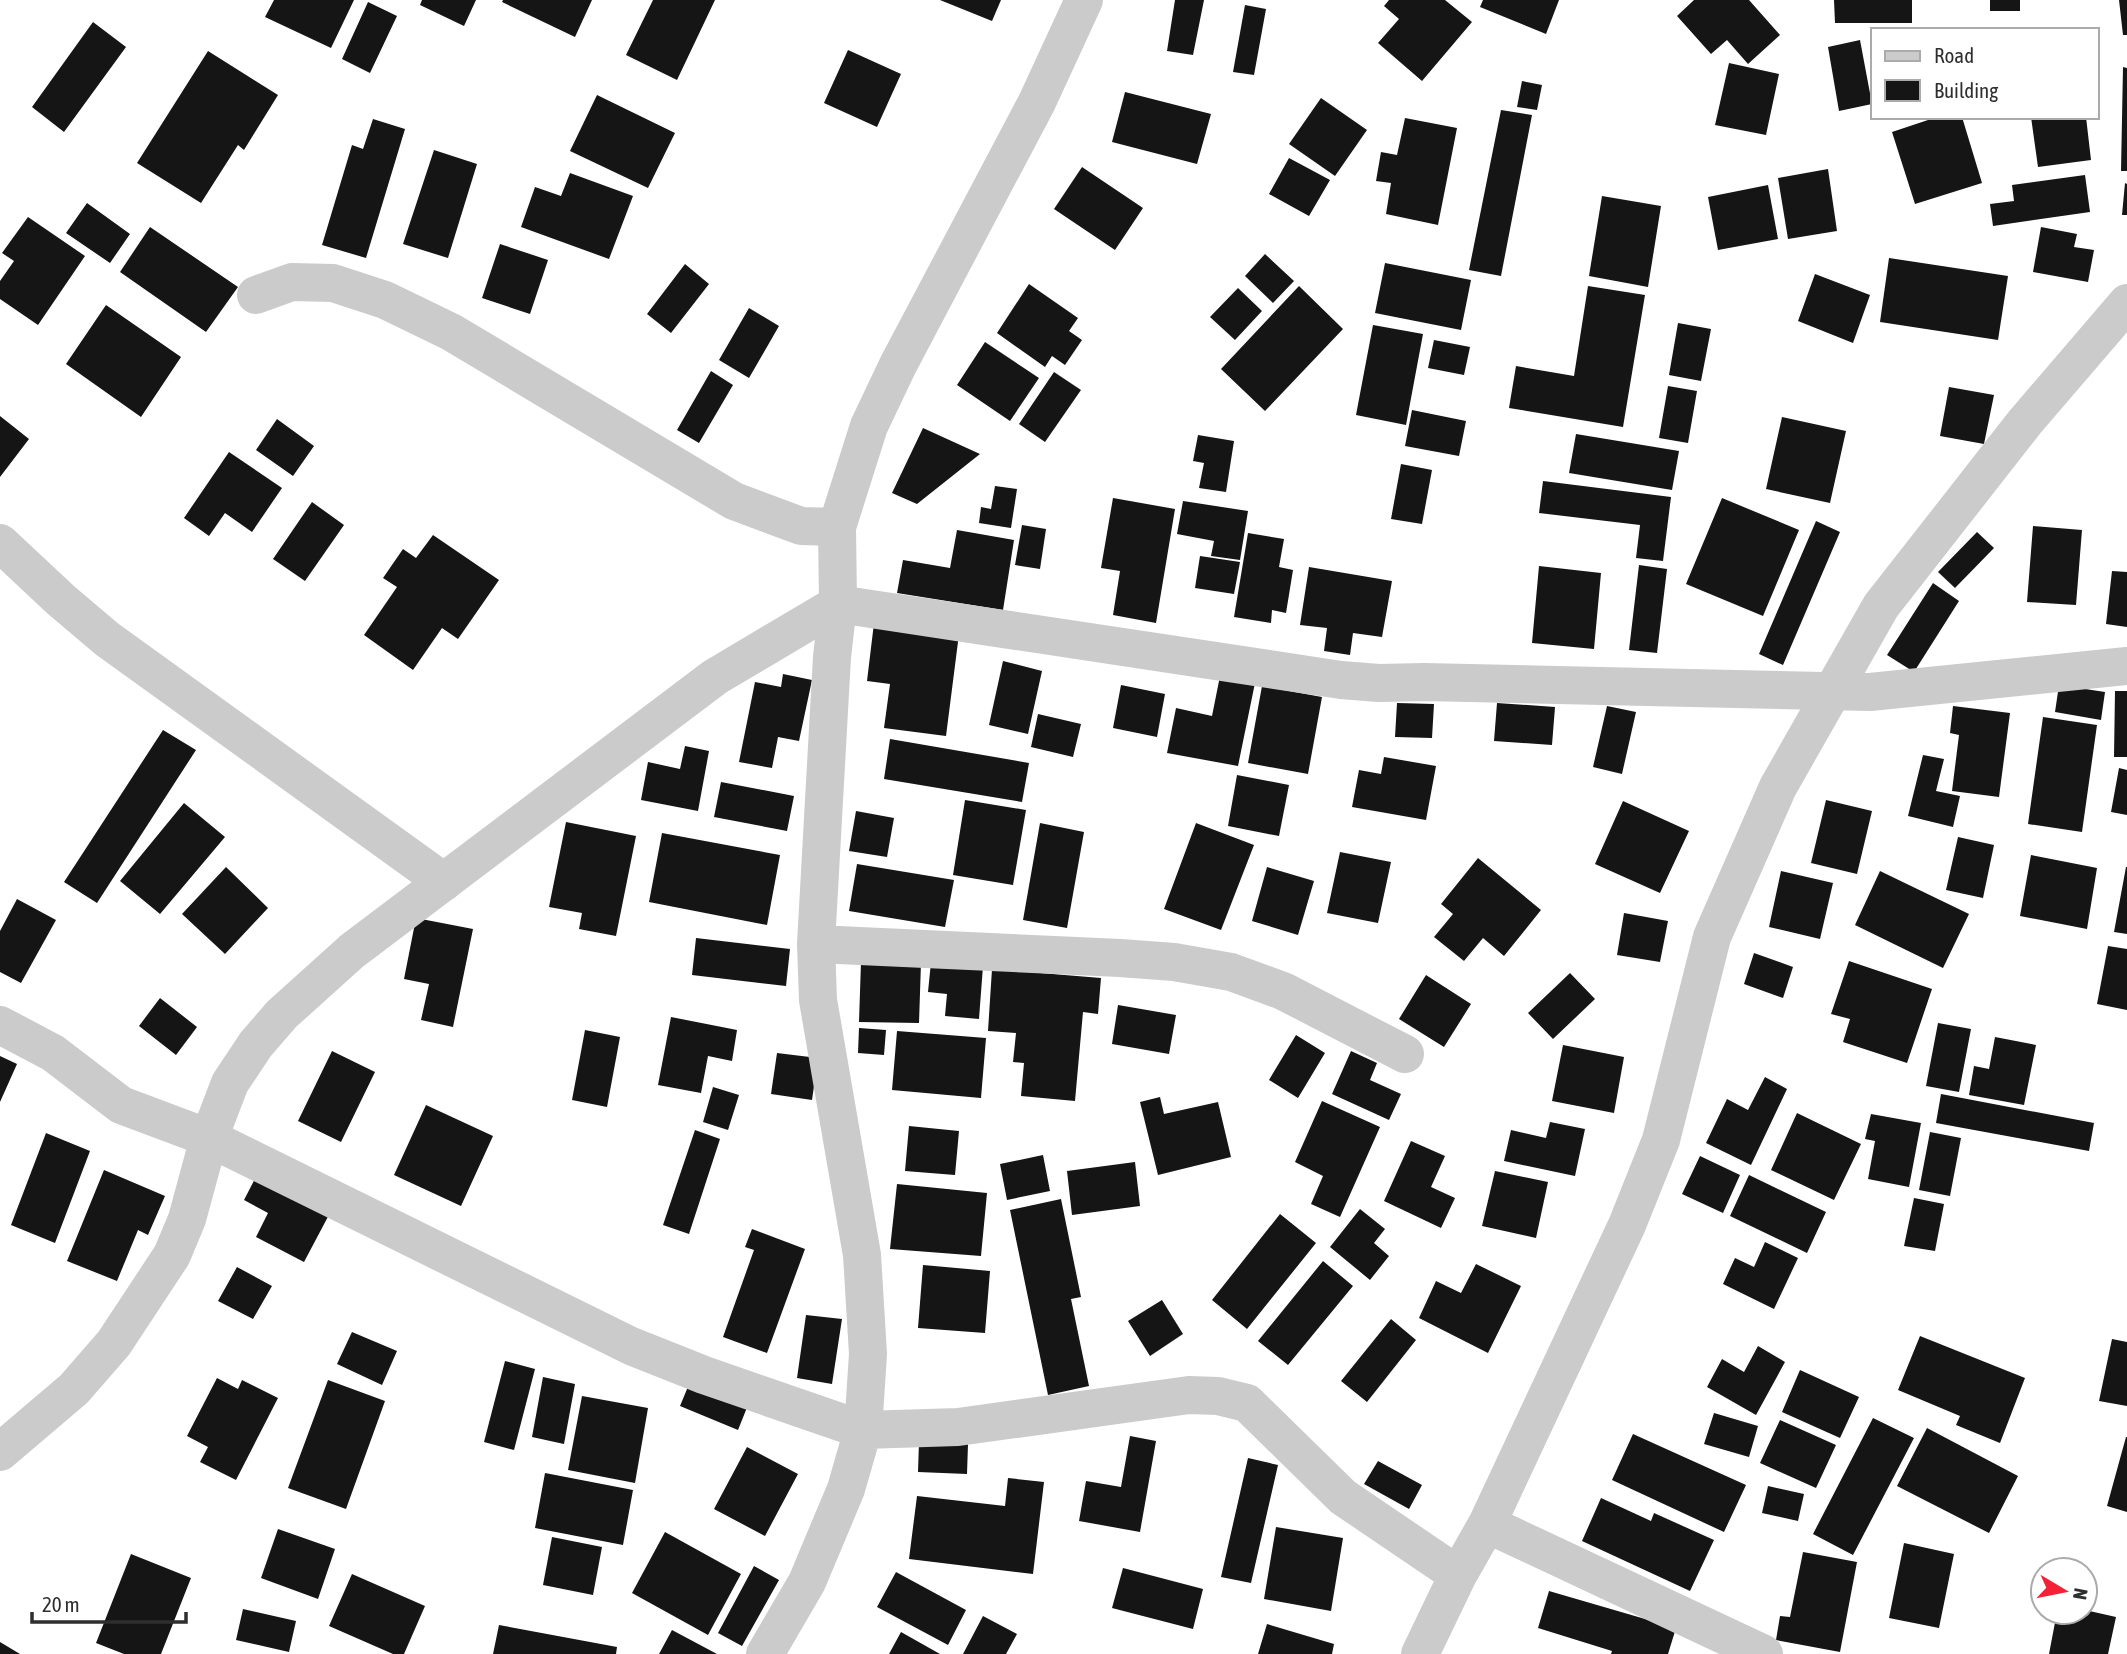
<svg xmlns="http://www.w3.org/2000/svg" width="2127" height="1654" viewBox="0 0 2127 1654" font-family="'Asap Condensed',sans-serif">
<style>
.building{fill:#151515}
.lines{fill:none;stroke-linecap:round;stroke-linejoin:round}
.minor{stroke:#cbcbcb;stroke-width:38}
</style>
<rect width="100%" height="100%" fill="#fff"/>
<path class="building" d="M274,0h80l-23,48 -66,-31z
M422,0h54l-12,26 -44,-21z
M503,0h89l-17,37 -73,-35z
M653,0h62l-38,80 -51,-25z
M940,0h61l-9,21z
M1175,0h29l-11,55 -26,-4z
M1389,0h56l27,22 -50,59 -44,-38 21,-24 -15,-13z
M1483,0h76l-13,34 -66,-27z
M1694,0h55l31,35 -32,29 -21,-24 -16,14 -34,-38z
M1834,0h78v23h-77z
M1990,0h30v11h-30z
M2119,0h8v35h-4z
M368,2l29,14 -27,57 -28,-14z
M1245,5l21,4 -12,66 -21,-3z
M93,22l33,25 -62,85 -32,-25z
M1860,40l12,64 -33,7 -11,-64z
M848,50l53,24 -24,53 -53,-24z
M208,51l70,44 -34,55 -6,-5 -37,58 -64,-40z
M1729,63l50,11 -13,61 -51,-10z
M2123,67l4,1v103h-6z
M1522,81l20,4 -5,25 -20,-3z
M1125,92l86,22 -14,50 -85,-22z
M597,95l78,38 -27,55 -78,-37z
M1321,98l46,32 -32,46 -46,-32z
M1501,110l31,5 -31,161 -32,-6z
M1937,117h25l20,66 -67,21 -23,-72z
M2031,117h55l5,43 -53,7z
M1405,118l52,10 -19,97 -52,-11 5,-31 -15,-2 5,-29 16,3z
M373,119l32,10 -39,129 -44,-13 30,-100 11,4z
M434,150l43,14 -29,94 -45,-14z
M1289,158l41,22 -21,36 -40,-22z
M1082,167l61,41 -28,42 -61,-41z
M1828,169l9,62 -49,8 -10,-61z
M570,173l63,23 -24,63 -88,-32 14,-40 26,9z
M2085,175l5,37 -97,14 -3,-22 24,-3 -2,-16z
M2125,183l2,1v31h-5z
M1768,185l10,54 -60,11 -10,-53z
M1602,196l59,10 -13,81 -59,-11z
M87,203l43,31 -20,29 -44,-30z
M28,217l57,39 -47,69 -38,-26v-18l14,-20 -12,-8z
M150,227l88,60 -32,45 -86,-60z
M2041,227l36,7 -3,13 20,3 -6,32 -55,-10z
M500,244l48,16 -18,54 -48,-16z
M1265,254l29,27 -21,22 -28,-27z
M1889,258l119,18 -10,64 -118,-18z
M1385,263l86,17 -10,50 -86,-17z
M685,264l24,20 -38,49 -24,-19z
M1815,274l55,21 -17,48 -55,-22z
M1029,284l49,34 -9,13 13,9 -17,25 -13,-9 -7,11 -48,-34z
M1299,286l44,43 -78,82 -44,-42z
M1588,286l57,9 -22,132 -114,-19 7,-42 58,10z
M1238,288l24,23 -27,29 -25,-23z
M106,305l75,52 -40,60 -75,-53z
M749,308l30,18 -30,52 -30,-18z
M1678,323l33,6 -10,52 -32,-6z
M1373,325l50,9 -17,91 -50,-10z
M1434,340l36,7 -6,28 -36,-7z
M985,342l54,36 -29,43 -53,-36z
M711,371l22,14 -34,58 -22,-13z
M1054,372l27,18 -36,52 -26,-18z
M1668,386l29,5 -9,52 -29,-5z
M1949,387l45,8 -10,49 -44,-8z
M1412,410l54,11 -7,35 -54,-10z
M0,416l29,23 -29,38z
M1782,417l64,14 -16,72 -64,-14z
M277,419l37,27 -21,30 -37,-26z
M923,428l57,26 -63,50 -25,-11z
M1576,434l103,17 -7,39 -103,-17z
M1198,435l36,6 -8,51 -27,-4 5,-25 -11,-2z
M229,452l53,36 -30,44 -27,-19 -16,23 -25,-18z
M1401,464l31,6 -10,54 -31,-5z
M1543,481l128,16 -8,64 -27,-3 4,-33 -101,-12z
M995,486l22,3 -6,39 -32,-5 2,-16 10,2z
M1113,498l62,11 -19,114 -43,-8 7,-44 -19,-3z
M1722,498l77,32 -36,86 -77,-32z
M1183,501l65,10 -8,49 -29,-4 3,-15 -37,-7z
M312,502l32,23 -39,56 -32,-22z
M1816,521l24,11 -57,133 -24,-11z
M1022,525l24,4 -6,40 -25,-4z
M2033,526l49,4 -6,75 -49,-3z
M957,530l57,10 -11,70 -106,-17 6,-33 47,8z
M1977,532l17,16 -39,40 -17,-16z
M1248,533l36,6 -5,28 14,3 -7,43 -14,-3 -1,13 -37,-6z
M433,535l66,45 -41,59 -16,-11 -29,42 -49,-35 33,-48 -14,-9 20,-29 13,9z
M1200,556l40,6 -6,32 -39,-6z
M1639,565l28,4 -10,84 -28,-3z
M1539,566l62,7 -7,76 -62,-6z
M1309,567l83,14 -10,56 -29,-4 -3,22 -26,-4 3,-23 -27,-3z
M2112,571l15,1v55l-21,-3z
M1933,583l26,18 -45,71 -27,-17z
M874,623l85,11 -13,102 -62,-8 6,-44 -23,-3z
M1003,661l39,10 -14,63 -39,-9z
M1221,671l35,7 -18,88 -71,-13 9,-45 36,8z
M783,674l29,6 -13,61 -21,-4 -6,31 -33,-6 16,-80 26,5z
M1121,685l44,9 -8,43 -44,-9z
M2059,685l46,7 -4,28 -46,-8z
M1262,686l60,11 -14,77 -60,-11z
M2115,691h12v66h-13z
M1397,703l37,1 -2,34 -37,-1z
M1497,703l58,4 -3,38 -58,-4z
M1607,706l29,6 -14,62 -29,-7z
M1953,706l57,7 -11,84 -47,-6 7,-56 -9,-2z
M1038,714l43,10 -8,33 -42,-10z
M2043,717l54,8 -15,107 -54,-8z
M163,730l33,20 -99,153 -33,-21z
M890,739l139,24 -7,39 -138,-23z
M685,746l24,5 -11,60 -57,-11 7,-38 32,7z
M1923,755l21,4 -8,32 24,5 -7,31 -45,-11z
M1384,757l52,9 -10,54 -74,-13 7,-37 22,4z
M2119,768l8,2v45l-16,-3z
M1237,775l52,10 -10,51 -51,-10z
M721,782l73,14 -7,35 -73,-14z
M965,800l61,10 -13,75 -60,-10z
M1826,800l46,11 -15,63 -46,-11z
M1623,801l66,30 -29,62 -65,-29z
M184,803l41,34 -65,77 -40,-33z
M856,811l38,7 -7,39 -38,-6z
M566,822l70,14 -20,100 -37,-7 3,-16 -33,-6z
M1040,823l44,9 -17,96 -44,-8z
M1196,823l58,22 -33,85 -57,-21z
M662,833l118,22 -13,70 -118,-23z
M1958,837l36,8 -11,53 -37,-8z
M1340,852l51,10 -13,61 -51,-10z
M2031,855l66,13 -10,61 -67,-13z
M1478,858l63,52 -37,46 -21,-18 -19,23 -30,-24 19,-23 -12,-10z
M857,864l97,16 -9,47 -96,-16z
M226,867l42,41 -43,46 -43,-40z
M1267,867l47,14 -16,54 -46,-14z
M2126,867h1v67l-13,-2z
M1781,871l52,12 -13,56 -51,-12z
M1880,871l89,43 -26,54 -88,-43z
M17,899l39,21 -35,63 -21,-11v-41z
M1624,913l44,8 -8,41 -43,-7z
M416,918l57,11 -20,98 -32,-7 8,-36 -25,-5z
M696,938l94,11 -4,37 -94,-11z
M2108,946l19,3v61l-30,-6z
M1754,953l39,14 -10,31 -39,-14z
M1849,961l83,28 -25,74 -64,-21 7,-23 -19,-5z
M861,962l60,1 -2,60 -60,-1z
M931,962l52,4 -4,53 -34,-3 2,-22 -19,-2z
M992,969l109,9 -3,36 -15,-2 -8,89 -54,-5 3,-33 -11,-1 3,-29 -28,-2z
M1570,973l25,26 -42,40 -25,-26z
M1426,975l45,29 -27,43 -45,-28z
M160,998l37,29 -21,28 -37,-29z
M1118,1005l58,10 -7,39 -57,-10z
M671,1017l66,13 -5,31 -24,-5 -7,37 -43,-8z
M1938,1023l33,6 -12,63 -33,-6z
M859,1028l27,2 -2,25 -26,-2z
M585,1030l35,7 -13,70 -35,-7z
M897,1031l89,7 -5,60 -89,-8z
M1296,1035l29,18 -27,45 -29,-18z
M1995,1037l41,8 -12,60 -55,-10 5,-29 15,3z
M1563,1045l61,12 -10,56 -62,-12z
M332,1051l43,21 -34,70 -43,-21z
M1351,1051l26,12 -7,17 31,14 -12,26 -57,-26z
M777,1053l41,5 -6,42 -41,-6z
M0,1056l17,8 -17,38z
M1765,1077l22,12 -36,76 -45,-22 21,-44 21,11z
M713,1087l26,8 -11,35 -25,-8z
M1941,1094l153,29 -5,28 -153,-28z
M1160,1097l4,17 54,-12 13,55 -73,18 -18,-73z
M1322,1101l58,26 -40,90 -29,-13 12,-28 -28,-14z
M426,1105l67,31 -32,70 -67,-31z
M1797,1113l64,31 -27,56 -63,-30z
M1871,1114l50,9 -12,64 -41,-8 7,-38 -10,-2z
M1550,1122l35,7 -10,47 -71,-15 7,-31 35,8z
M909,1126l50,5 -4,44 -50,-4z
M695,1130l25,9 -31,95 -26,-9z
M1930,1132l31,6 -11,58 -31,-6z
M46,1133l44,18 -35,92 -44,-18z
M1411,1141l34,15 -14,31 24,11 -14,30 -57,-27z
M1043,1155l7,36 -43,9 -7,-36z
M1700,1156l40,19 -17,38 -41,-19z
M1135,1162l5,44 -68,9 -5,-44z
M104,1170l61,26 -17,39 -10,-5 -21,51 -50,-20z
M1495,1171l53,11 -12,56 -54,-12z
M258,1173l73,38 -27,51 -48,-25 12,-24 -24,-13z
M1749,1175l77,37 -19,41 -77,-37z
M897,1184l90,9 -6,63 -91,-7z
M1914,1198l30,6 -9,47 -31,-5z
M1061,1199l20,98 -10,2 18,87 -41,9 -38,-185z
M1360,1209l25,20 -11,14 15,13 -19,24 -40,-33z
M1280,1214l36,29 -69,86 -35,-29z
M752,1229l53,20 -38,104 -44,-16 31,-87 -9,-3z
M1765,1242l33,16 -24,51 -51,-25 12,-26 19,9z
M1323,1261l30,25 -65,79 -30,-24z
M1476,1264l45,22 -33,67 -69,-35 17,-37 25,12z
M923,1265l67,6 -5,62 -67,-5z
M237,1267l35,19 -19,33 -35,-18z
M1162,1300l21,34 -33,22 -22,-35z
M806,1315l36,4 -10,65 -35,-6z
M1391,1319l25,21 -49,62 -26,-21z
M352,1332l45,19 -15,34 -45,-21z
M1920,1336l105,42 -25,65 -44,-18 4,-9 -62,-26z
M2112,1339l15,3v64l-28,-5z
M1758,1346l27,16 -29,53 -49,-28 15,-28 22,13z
M505,1361l30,8 -21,81 -30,-8z
M1800,1370l59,27 -19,41 -58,-26z
M543,1377l32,7 -11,60 -32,-7z
M692,1377l58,23 -12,30 -58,-24z
M217,1378l21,11 4,-9 36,18 -42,82 -36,-18 8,-15 -21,-11z
M328,1380l57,21 -39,108 -58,-21z
M582,1396l66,12 -13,75 -67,-13z
M1714,1413l44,13 -9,31 -45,-13z
M1873,1418l41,20 -61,117 -40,-21z
M1780,1420l56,25 -20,43 -56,-25z
M1927,1428l91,48 -29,57 -92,-47z
M1633,1434l113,51 -22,47 -112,-52z
M1130,1436l26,5 -16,91 -61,-11 7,-40 35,6z
M2126,1437h1v75l-20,-6z
M919,1442l49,2 -1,30 -49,-2z
M747,1447l51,27 -33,62 -51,-27z
M1248,1458l30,7 -27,118 -30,-6z
M1378,1461l44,24 -13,24 -45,-25z
M545,1473l88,17 -10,55 -88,-17z
M1008,1478l36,4 -11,92 -124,-15 8,-63 88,10z
M1768,1486l36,8 -6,27 -36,-8z
M1601,1498l50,23 3,-8 60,27 -24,51 -108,-50z
M1276,1527l67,11 -12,73 -67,-12z
M278,1529l57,20 -17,50 -57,-21z
M665,1532l76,42 -33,61 -76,-42z
M552,1537l50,10 -9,48 -50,-10z
M1904,1543l50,11 -15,74 -50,-10z
M1803,1552l54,10 -17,90 -64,-12 4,-24 10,1z
M131,1554l60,24 -30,76h-37l-28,-11z
M754,1566l25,14 -37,66 -24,-13z
M1123,1568l80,21 -10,40 -81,-21z
M896,1572l70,38 -18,35 -71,-38z
M352,1574l73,32 -21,48h-11l-64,-28z
M1549,1591l127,37 -8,26h-57l1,-3 -74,-23z
M243,1609l53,12 -7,31 -53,-12z
M2085,1610l31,7 -8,37h-59l8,-42z
M983,1616l34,18 -11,20h-43z
M1267,1624l67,20 -2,10h-74z
M499,1625l118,22 -1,7h-123z
M672,1630l45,24h-58z
M901,1632l39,22h-51z
M0,1642l20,12h-20z"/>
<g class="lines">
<path class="minor" d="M256,295l36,-13 41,1 52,17 66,32 283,169 67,25 36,1
M0,543l61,57 46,39 337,243
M816,944l304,14 54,4 57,10 52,19 122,63
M0,1025l53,28 68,52 88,33 422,208 73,29 159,55 95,-3 231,-32 29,1 29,7 96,94 115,78
M0,1452l74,-63 40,-46 58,-88 15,-36 22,-81 21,-55 26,-39 26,-30 70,-63 363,-274 123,-73 503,76 38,3 45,-1 446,10 257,-26
M1487,1524l277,130
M765,1654l42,-72 39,-93 17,-59 5,-76 -6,-99 -44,-255 -2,-56 16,-287 6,-53 -1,-77 32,-101 29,-61 139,-263 47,-102
M1420,1654l38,-79 29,-51 140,-299 34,-85 51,-203 66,-150 103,-181 144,-184 102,-119"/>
</g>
<rect x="1871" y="28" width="228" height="91" fill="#ffffff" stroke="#ababab" stroke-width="2"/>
<rect x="1885" y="51" width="35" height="10" fill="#cbcbcb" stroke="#ababab" stroke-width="2"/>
<text x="1934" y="63" font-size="21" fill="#2e2e2e">Road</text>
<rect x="1885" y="80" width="35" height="21" fill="#151515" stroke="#ababab" stroke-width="2"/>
<text x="1934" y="98" font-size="21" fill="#2e2e2e">Building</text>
<g transform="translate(2064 1591) rotate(100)"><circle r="33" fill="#ffffff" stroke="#ababab" stroke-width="2"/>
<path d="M0-5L12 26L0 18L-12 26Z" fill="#f52136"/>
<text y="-10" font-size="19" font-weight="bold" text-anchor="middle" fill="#2e2e2e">N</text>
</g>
<path d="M32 1612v10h154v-10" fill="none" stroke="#2e2e2e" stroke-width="3.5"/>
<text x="42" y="1612" font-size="21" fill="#2e2e2e" stroke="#ffffff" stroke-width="5" paint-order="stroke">20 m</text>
</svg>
